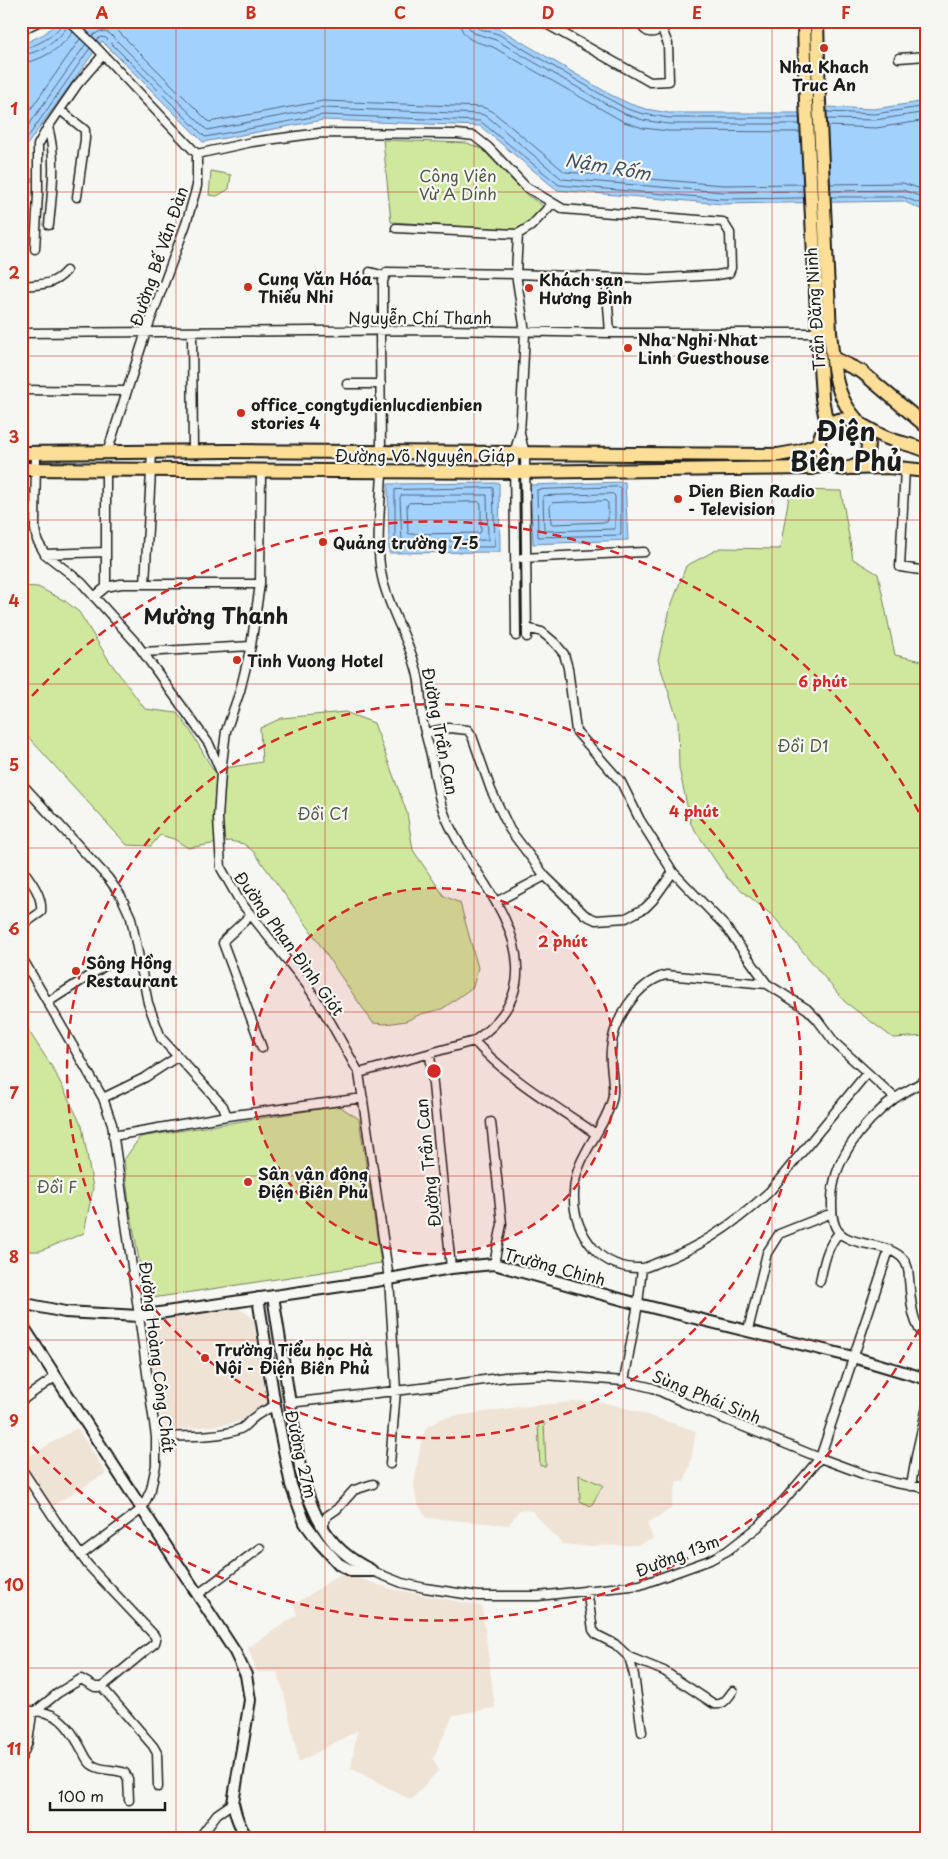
<svg xmlns="http://www.w3.org/2000/svg" width="948" height="1859" viewBox="0 0 948 1859" font-family="'Playpen Sans',sans-serif">
<style>
.built{fill:#efe3d5}
.green{fill:#cfe89e;stroke:#76825d}
.water{fill:#a2d1fe;stroke:#6c89a4}
.lines{fill:none;stroke-linecap:round;stroke-linejoin:round}
.shore{stroke:#526476;stroke-width:1}
.minor-casing{stroke:#1c1c1c;stroke-width:11}
.tertiary-casing{stroke:#1c1c1c;stroke-width:14}
.primary-casing{stroke:#1c1c1c;stroke-width:16}
.trunk-casing{stroke:#1c1c1c;stroke-width:16}
.minor{stroke:#f6f6f2;stroke-width:8}
.tertiary{stroke:#f6f6f2;stroke-width:10}
.primary{stroke:#fcde96;stroke-width:12}
.trunk{stroke:#fcde96;stroke-width:12}
.grid{fill:none;stroke:#c8321e;stroke-width:1;stroke-opacity:0.55}
.ring{fill:none;stroke:#d62828;stroke-width:2.5;stroke-dasharray:9 6}
.poi-dot{fill:#c8321e;stroke:#f6f6f2;stroke-width:2}
.labels{text-anchor:middle;dominant-baseline:central;stroke-width:4.5;stroke-linejoin:round;paint-order:stroke}
.poi-label{font-size:16px;font-weight:bold;fill:#1c1c1c;stroke:#f6f6f2;text-anchor:start}
.park-label{font-size:16px;fill:#525943;stroke:#f6f6f2}
.street-label{font-size:16px;fill:#1c1c1c;stroke:#f6f6f2}
.water-label{font-size:18px;font-style:italic;fill:#445260;stroke:#f6f6f2}
.district-label{font-size:21px;font-weight:bold;fill:#1c1c1c;stroke:#f6f6f2}
.town-label{font-size:26px;font-weight:bold;fill:#1c1c1c;stroke:#f6f6f2}
.centre{fill:#d62828;stroke:#f6f6f2;stroke-width:2.5}
.ring-label{font-size:15px;text-anchor:middle;font-weight:bold;fill:#d62828;stroke:#f6f6f2;stroke-width:4.5;stroke-linejoin:round;paint-order:stroke}
.neatline{fill:none;stroke:#c8321e;stroke-width:2}
.grid-label{font-size:16px;text-anchor:middle;font-weight:bold;fill:#c8321e}
</style>
<rect width="100%" height="100%" fill="#f6f6f2"/>
<filter id="ink" filterUnits="userSpaceOnUse"><feTurbulence type="fractalNoise" baseFrequency=".02" numOctaves="2"/><feDisplacementMap in="SourceGraphic" scale="10" xChannelSelector="R" yChannelSelector="G"/><feConvolveMatrix kernelMatrix="1 2 1 2 8 2 1 2 1" color-interpolation-filters="sRGB"/></filter>
<g filter="url(#ink)">
<path class="built" d="M237,1307l16,11 14,85 -9,4 -17,14 -13,3 -65,7 -17,-106 42,-10z
M582,1401l23,2 24,6 67,22 -6,34 -6,17 -7,-1 -6,28 -24,14 6,16 -14,6 -53,1 -24,-2 -30,-33 -13,-1 -10,15 -82,-7 -10,-15 -3,-17 7,-44 5,-14 16,-10 77,-11z
M77,1428l29,45 -57,35 -28,-45v-2z
M342,1573l50,16 90,17 13,102 -42,7 -20,44 6,11 -28,30 -60,-32 6,-37 -58,31 -15,-69 -7,-21h-20l-9,-24 49,-33 -3,-10z"/>
<path class="green" d="M383,140l84,3 15,6 45,46 18,12 -25,23 -129,-8z
M211,171l20,4 -2,14 -12,7 -8,-1z
M790,490l51,1 12,68 25,15 17,81 32,7v374l-34,2 -48,-36 -71,-85 -47,-39 -36,-54 -12,-56 -1,-47 -20,-61 12,-51 16,-43 34,-18 60,1z
M21,586l17,1 27,14 14,11 31,50 35,47 32,4 13,17 23,40 49,-8 -2,-34 22,-10 63,-6 29,11 33,90 6,37 31,46 16,7 18,65 -5,19 -31,22 -21,5 -15,7 -20,3 -13,-1 -40,-58 -24,-37 -55,-76 -10,-8 -14,-3 -42,7 -14,-9 -14,-4 -9,11 -24,-1 -106,-116z
M21,1019l33,51 28,56 11,62 -9,45 -44,18h-19z
M339,1106l20,13 22,144 -235,36 -17,-95 -5,-44 16,-23z
M544,1422l2,44h-6l-2,-43z
M579,1475l24,10 -12,21 -11,-5z"/>
<path class="water" d="M59,21h411l30,8 111,66 19,9 16,5 23,4h132l24,-6 49,2 53,-8v111l-24,-11 -180,3 -166,-14 -77,-64 -157,-6 -120,22 -101,-101 -81,112v-108l23,-11z
M625,482l3,58 -95,4 -3,-59z
M499,483l1,69 -111,1 -1,-69z"/>
<g class="lines">
<path class="shore" d="M460,21c1,20 18,21 33,26l131,75 19,6 25,3 132,1
M468,21l1,7 5,5 22,7 110,64 19,10 18,6 25,4h132
M474,21l3,7 21,6 111,65 18,10 17,5 25,4h130
M86,30c8,-8 18,-9 28,-3l95,95 114,-21 159,6 10,4 73,61 158,13 80,-1
M92,36l8,-5 9,2 98,97 116,-22 158,6 7,3 74,62 161,13 80,-1
M96,40l5,-3 5,1 99,99 118,-22 157,6 79,64 164,14 80,-1
M21,49c13,-2 39,-14 41,-28
M21,55c16,-1 39,-14 46,-29
M21,63c19,-1 42,-16 52,-31
M827,112l48,2 52,-8
M827,119l48,1 52,-8
M21,123l59,-84
M828,126l48,2 51,-8
M21,136l65,-92
M21,147l69,-99
M830,184l73,-1 24,8
M831,191l72,-1 24,9
M831,197h72l24,9
M619,487l2,2v46l-83,2 -1,-47z
M493,488l2,57 -1,2h-99v-57z
M613,494l2,2v33l-71,2 -1,-35z
M402,495h85l1,45 -86,2 -2,-44z
M606,501l2,2v17l-1,2 -54,2 -2,-1 -1,-17 2,-3z
M479,502l2,2v27l-1,2 -70,1 -2,-1 -1,-28 2,-2z"/>
<g class="minor-casing">
<path id="minor" d="M69,21l24,23 104,110v32l-11,38 -40,108 -39,121
M541,21l109,61 19,-1 -1,-37 -7,-17
M640,21c4,15 19,15 23,0
M21,30l19,-9
M899,58l28,-2
M60,110l25,20v9l-8,58
M48,127c9,31 4,66 1,98
M197,154l55,-12 68,-9 137,1 17,2 14,11 38,40 37,22 160,13 7,11 1,35 -2,5 -12,2 -68,4 -133,-5 2,-40
M396,228l122,6 13,-8 21,-22
M35,249l3,-55v-49l10,-18 29,-42 26,-30
M370,272l15,4
M606,278l4,55
M21,286c20,-2 32,0 45,-15
M380,331l1,120
M383,331v-50l4,-9 129,2 9,58 -4,84 -1,16 -6,22 2,182
M192,332l1,119
M21,333l422,-3 167,3h208
M347,384h34
M21,390l106,1
M520,434l5,20 2,183
M36,453l-1,76 2,11 8,14 36,28 56,62 72,100 11,26
M905,468l-5,99 27,4
M261,470l-1,114 -9,62 -11,45 -14,40 -5,41 -3,46 3,50 18,32 68,85 24,38 28,50 30,206 7,111 -6,74
M45,554l61,-2
M522,558l122,-6
M145,584l7,-132
M106,587v-117
M94,597l12,-10 15,-3h139
M527,628l15,4 13,11 9,11 4,14 8,63 45,51 19,38 33,52 52,54 42,58 40,25 10,10 18,24 60,55
M143,652l108,-6
M425,733l24,-5 19,2 4,6 19,54 19,40 35,46 40,39 11,5 30,-2 19,-10 8,-8 20,-28
M21,783l87,95 13,18 10,22 17,85 13,35 62,68 4,10
M21,867c9,13 22,28 20,45l-20,14
M496,902l49,-26
M251,915l-26,24 -2,4 39,105
M21,956l82,142 9,26 44,313v28l-5,24 -9,20 -61,46
M767,984l-101,-9c-30,8 -53,46 -55,75 -2,16 5,35 1,50 -9,33 -38,57 -38,93 -1,21 6,40 20,56 11,13 30,20 47,19 6,0 12,-4 18,-6 41,-14 79,-41 111,-71l97,-118
M48,1002l58,-37
M474,1041c35,38 80,64 122,93
M430,1054l21,214
M359,1073l115,-32c26,-18 45,-42 43,-75 -2,-58 -55,-103 -74,-156 -6,-17 -8,-37 -12,-55 -3,-13 -7,-24 -9,-37 -1,-14 -1,-28 -4,-42 -7,-34 -29,-65 -36,-99 -7,-30 -1,-75 0,-106
M927,1079c-11,7 -23,13 -33,20 -32,24 -63,63 -62,104 0,9 0,22 7,29 13,15 51,10 65,28 4,6 5,12 5,19 2,20 2,46 18,60
M103,1098l43,-21 31,-20
M491,1122l11,102 -8,40
M113,1136l114,-20 136,-18
M820,1281c4,-18 7,-35 19,-48
M748,1330l19,-77 12,-19 53,-21
M624,1381l14,-77 4,-36
M21,1401l34,-24
M289,1403l167,-19 49,-7 38,-2 81,6 29,7 32,15 135,55 46,17 29,8 32,5
M156,1437c23,-1 63,1 84,-8 5,-2 8,-7 12,-10 7,-6 15,-10 23,-13
M21,1468l35,53 32,44 66,70 2,4 -1,4 -53,44h-7l-14,-8 -23,14 -26,21 -4,28 -7,17
M911,1486l6,-35 10,-44
M323,1526l4,-10 10,-7 17,-19 19,-6
M372,1571l30,12 23,5 53,8h60l102,-11 70,-25 17,-9 31,-24 27,-28 35,-41 69,-208
M587,1590l6,40 4,5 18,9 14,13 35,14 50,33c10,2 14,-7 19,-13
M197,1595l63,-47
M629,1657l5,18 8,57
M102,1687l51,59 4,7 1,34
M21,1711c36,-2 45,10 61,39 3,6 6,13 12,16 9,5 21,3 31,7l3,6 1,21
M199,1838l18,-24 16,-11"/>
</g>
<g class="tertiary-casing">
<path id="tertiary" d="M273,1296l28,177c7,26 20,60 41,78 9,8 19,14 29,19
M258,1298l17,108 16,79 14,38 13,18 21,23 13,7h20
M21,1303l44,9 74,4 250,-37 62,-11 43,-4 144,40 215,53 74,22
M21,1323l214,329 11,23 4,25 -17,103c3,13 6,24 15,35"/>
</g>
<g class="primary-casing">
<path id="primary" d="M804,21l2,81 12,231 4,65 3,17 4,9
M817,21l2,81 11,230c3,25 3,51 16,73 4,8 11,15 17,22
M833,358l29,14 65,55"/>
</g>
<g class="trunk-casing">
<path id="trunk" d="M863,427c22,44 -37,56 -43,22 -2,-7 0,-15 5,-21 6,-7 15,-10 24,-8 13,3 25,13 38,18 13,5 27,7 40,13
M21,453l208,-2 549,4 22,-4 19,-7
M852,468l36,-1 39,4
M21,469l494,3 297,-4 17,-4"/>
</g>
<use href="#minor" class="minor"/>
<use href="#tertiary" class="tertiary"/>
<use href="#primary" class="primary"/>
<use href="#trunk" class="trunk"/>
</g>
</g>
<path class="grid" d="M176,21v1817M325,21v1817M474,21v1817M623,21v1817M772,21v1817M21,192h906M21,356h906M21,520h906M21,684h906M21,848h906M21,1012h906M21,1176h906M21,1340h906M21,1504h906M21,1668h906"/>
<circle cx="434" cy="1071" r="183" fill="#d62828" fill-opacity=".12"/>
<g class="ring">
<circle cx="434" cy="1071" r="183"/>
<circle cx="434" cy="1071" r="367"/>
<path d="M926 1316A550 550 0 0 1 22 1435M22 707A550 550 0 0 1 926 826"/>
</g>
<g class="poi-dot">
<circle cx="824" cy="48" r="5"/>
<circle cx="248" cy="287" r="5"/>
<circle cx="529" cy="288" r="5"/>
<circle cx="628" cy="348" r="5"/>
<circle cx="241" cy="413" r="5"/>
<circle cx="678" cy="499" r="5"/>
<circle cx="323" cy="542" r="5"/>
<circle cx="237" cy="660" r="5"/>
<circle cx="76" cy="971" r="5"/>
<circle cx="248" cy="1182" r="5"/>
<circle cx="205" cy="1358" r="5"/>
</g>
<g class="labels">
<g class="poi-label">
<text x="824" y="66" text-anchor="middle">Nha Khach<tspan x="824" dy="18">Truc An</tspan></text>
<text x="258" y="278">Cung Văn Hóa<tspan x="258" dy="18">Thiếu Nhi</tspan></text>
<text x="539" y="279">Khách sạn<tspan x="539" dy="18">Hương Bình</tspan></text>
<text x="638" y="339">Nha Nghi Nhat<tspan x="638" dy="18">Linh Guesthouse</tspan></text>
<text x="251" y="404">office_congtydienlucdienbien<tspan x="251" dy="18">stories 4</tspan></text>
<text x="688" y="490">Dien Bien Radio<tspan x="688" dy="18">- Television</tspan></text>
<text x="333" y="542">Quảng trường 7-5</text>
<text x="247" y="660">Tinh Vuong Hotel</text>
<text x="86" y="962">Sông Hồng<tspan x="86" dy="18">Restaurant</tspan></text>
<text x="258" y="1173">Sân vận động<tspan x="258" dy="18">Điện Biên Phủ</tspan></text>
<text x="215" y="1349">Trường Tiểu học Hà<tspan x="215" dy="18">Nội - Điện Biên Phủ</tspan></text>
</g>
<g class="park-label">
<text x="458" y="175">Công Viên<tspan x="458" dy="18">Vừ A Dính</tspan></text>
<text x="803" y="745">Đồi D1</text>
<text x="323" y="813">Đồi C1</text>
<text x="57" y="1186">Đồi F</text>
</g>
<g class="street-label">
<text transform="translate(158 256) rotate(-71)">Đường Bế Văn Đàn</text>
<text transform="translate(814 309) rotate(-94)">Trần Đăng Ninh</text>
<text x="420" y="317">Nguyễn Chí Thanh</text>
<text x="425" y="455">Đường Võ Nguyên Giáp</text>
<text transform="translate(441 731) rotate(79)">Đường Trần Can</text>
<text transform="translate(290 943) rotate(54)">Đường Phan Đình Giót</text>
<text transform="translate(427 1163) rotate(-96)">Đường Trần Can</text>
<text transform="translate(555 1266) rotate(15)">Trường Chinh</text>
<text transform="translate(158 1357) rotate(83)">Đường Hoàng Công Chất</text>
<text transform="translate(707 1396) rotate(22)">Sùng Phái Sinh</text>
<text transform="translate(302 1454) rotate(77)">Đường 27m</text>
<text transform="translate(677 1555) rotate(-21)">Đường 13m</text>
</g>
<g class="water-label">
<text transform="translate(608 166) rotate(10)">Nậm Rốm</text>
</g>
<g class="district-label">
<text x="216" y="615">Mường Thanh</text>
</g>
<g class="town-label">
<text x="846" y="430">Điện<tspan x="846" dy="30">Biên Phủ</tspan></text>
</g>
</g>
<circle cx="434" cy="1071" r="8" class="centre"/>
<g class="ring-label">
<text x="823" y="687">6 phút</text>
<text x="694" y="817">4 phút</text>
<text x="563" y="947">2 phút</text>
</g>
<rect width="948" height="1859" fill="none" stroke="#f6f6f2" stroke-width="55"/>
<path d="M50 1802v8h115v-8" fill="none" stroke="#1c1c1c" stroke-width="2.5"/>
<text x="58" y="1802" font-size="15" fill="#1c1c1c" stroke="#f6f6f2" stroke-width="4" paint-order="stroke">100 m</text>
<rect x="28" y="28" width="892" height="1804" class="neatline"/>
<g class="grid-label">
<text x="102" y="19">A</text>
<text x="251" y="19">B</text>
<text x="400" y="19">C</text>
<text x="548" y="19">D</text>
<text x="697" y="19">E</text>
<text x="846" y="19">F</text>
<text x="14" y="115">1</text>
<text x="14" y="279">2</text>
<text x="14" y="443">3</text>
<text x="14" y="607">4</text>
<text x="14" y="771">5</text>
<text x="14" y="935">6</text>
<text x="14" y="1099">7</text>
<text x="14" y="1263">8</text>
<text x="14" y="1427">9</text>
<text x="14" y="1591">10</text>
<text x="14" y="1755">11</text>
</g>
</svg>
